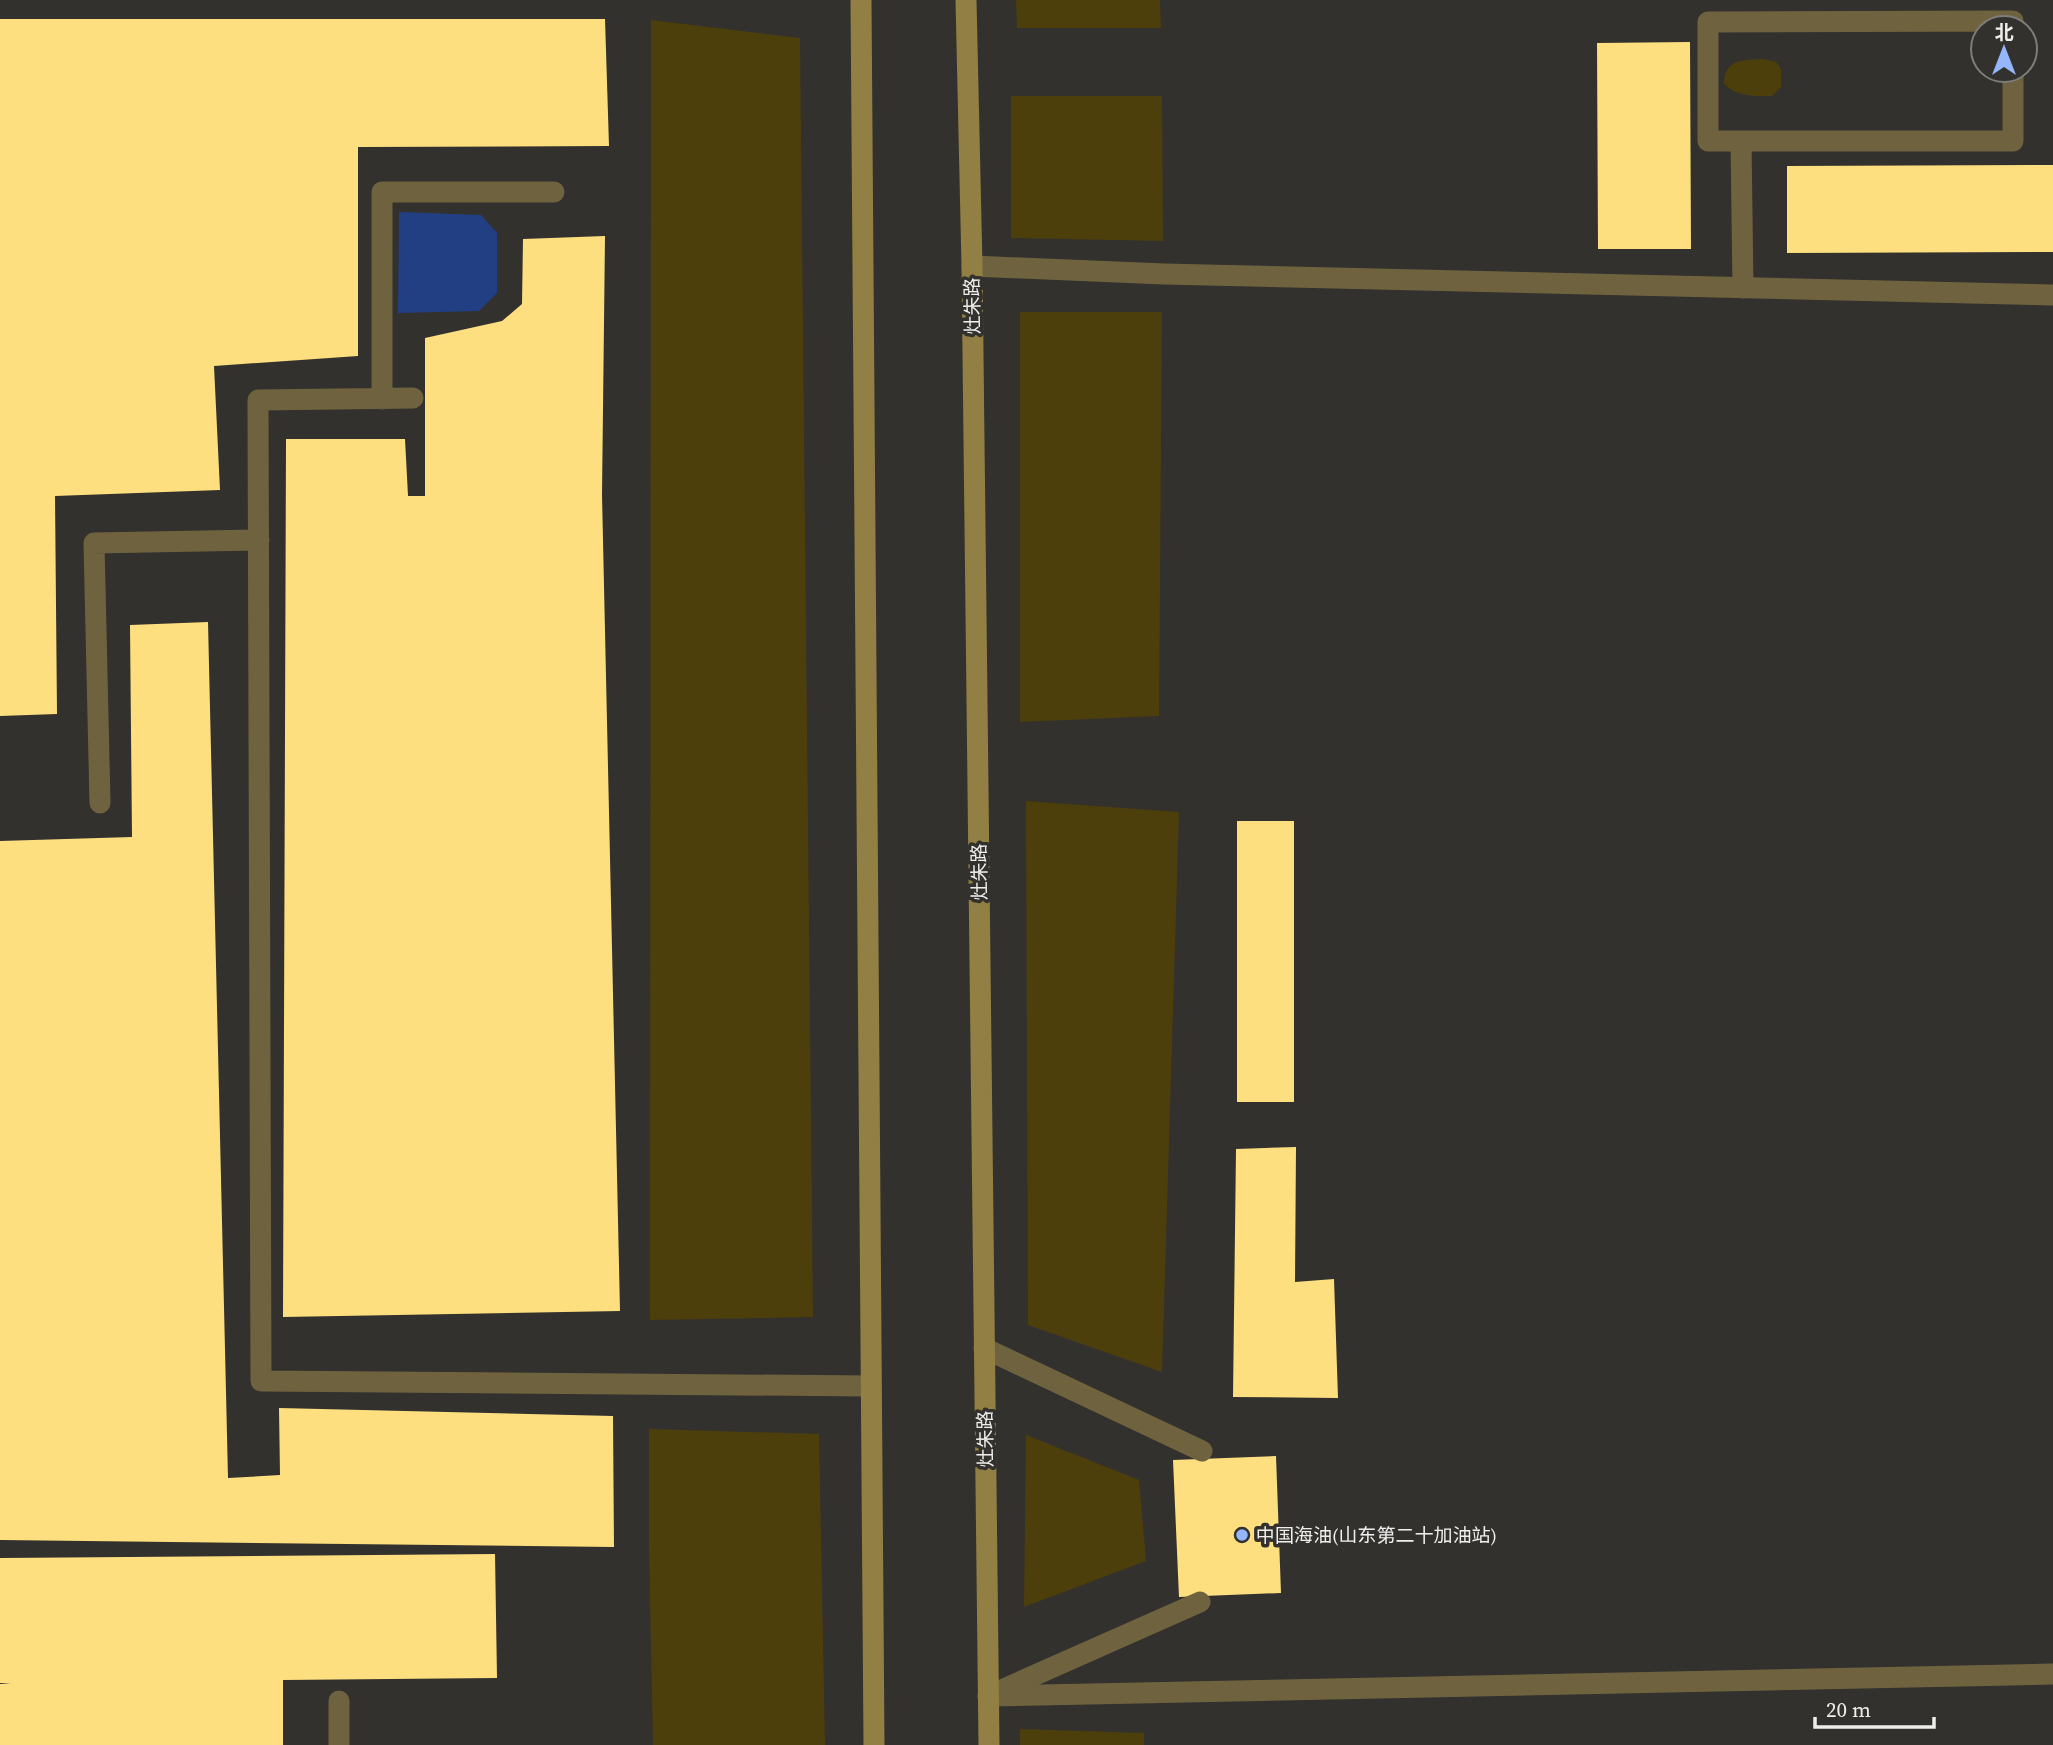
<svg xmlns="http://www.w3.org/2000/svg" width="2053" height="1745" viewBox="0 0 2053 1745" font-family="'Source Serif 4','Noto Sans SC',serif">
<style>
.green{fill:#4d3f0c}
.water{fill:#233f84}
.building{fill:#fedf7f}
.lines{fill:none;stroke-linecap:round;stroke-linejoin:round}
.lane{stroke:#6f633f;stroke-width:21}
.street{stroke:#6f633f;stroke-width:21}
.secondary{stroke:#927f43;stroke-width:21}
.poi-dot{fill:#95b6fd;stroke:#32312e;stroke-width:2.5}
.labels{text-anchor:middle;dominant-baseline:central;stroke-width:7;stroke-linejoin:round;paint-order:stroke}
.street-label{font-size:19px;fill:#eeeeec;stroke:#32312e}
.poi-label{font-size:19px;fill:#eeeeec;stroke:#32312e;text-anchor:start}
</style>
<rect width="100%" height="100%" fill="#32312e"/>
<path class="green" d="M1016,0h144l1,28h-144z
M651,20l149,18 13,1279 -163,3z
M1763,59l13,3 5,7v18l-9,9c-19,0 -34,1 -48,-12 0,-25 19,-24 39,-25z
M1011,96h151l1,145 -152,-3z
M1020,312h142l-3,404 -139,6z
M1026,801l153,11 -17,560 -134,-47z
M649,1429l170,5 6,311h-172l-4,-198z
M1026,1435l113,45 7,81 -122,46z
M1020,1729l124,4v12h-124z"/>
<path class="water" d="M399,212l82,3 16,18v60l-18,18 -81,2z"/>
<path class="building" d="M0,19h605l4,127 -251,1v209l-144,10 6,124 -165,6 2,218 -57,2z
M1690,42l1,207h-93l-1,-206z
M2053,165v87l-266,1v-87z
M605,236l-3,259 18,816 -337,6 3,-878h119l3,57h17v-158l77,-17 20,-17 1,-65z
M208,622l20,856 52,-3 -1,-67 334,8 1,131 -614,-7v-699l132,-4 -2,-212z
M1237,821h57v281h-57z
M1296,1147l-1,135 39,-3 4,119 -105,-1 3,-248z
M1276,1456l5,137 -102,4 -6,-137z
M495,1554l2,124 -214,2v65h-283v-61h11l-11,-1v-125z"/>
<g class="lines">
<path class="lane" d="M2013,28v-7l-305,1v119h305v-71
M1741,141l2,147
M413,398l-155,2 3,981 609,5
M382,399v-207h172
M100,803l-6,-260 165,-3
M984,1348l218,103
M988,1696l212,-94
M339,1745v-44"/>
<path class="street" d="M972,266l192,8 889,21
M988,1696l1065,-22"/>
<path class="secondary" d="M861,0l13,1745
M966,0l6,266 17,1479"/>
</g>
<circle class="poi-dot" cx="1242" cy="1535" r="7"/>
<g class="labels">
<g class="street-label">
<text transform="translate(972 306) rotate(-91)">灶朱路</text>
<text transform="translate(979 872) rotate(-91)">灶朱路</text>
<text transform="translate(985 1439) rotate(-91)">灶朱路</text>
</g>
<g class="poi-label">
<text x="1256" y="1535">中国海油(山东第二十加油站)</text>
</g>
</g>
<g transform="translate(2004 49)"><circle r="33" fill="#32312e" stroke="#7d7d7a" stroke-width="2"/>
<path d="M0-5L12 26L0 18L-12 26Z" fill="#95b6fd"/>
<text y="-10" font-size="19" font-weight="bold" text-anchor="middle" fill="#eeeeec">北</text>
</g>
<path d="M1815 1717v10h119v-10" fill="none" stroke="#eeeeec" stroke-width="3.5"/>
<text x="1826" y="1717" font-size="21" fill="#eeeeec" stroke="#32312e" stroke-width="5" paint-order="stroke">20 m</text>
</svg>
